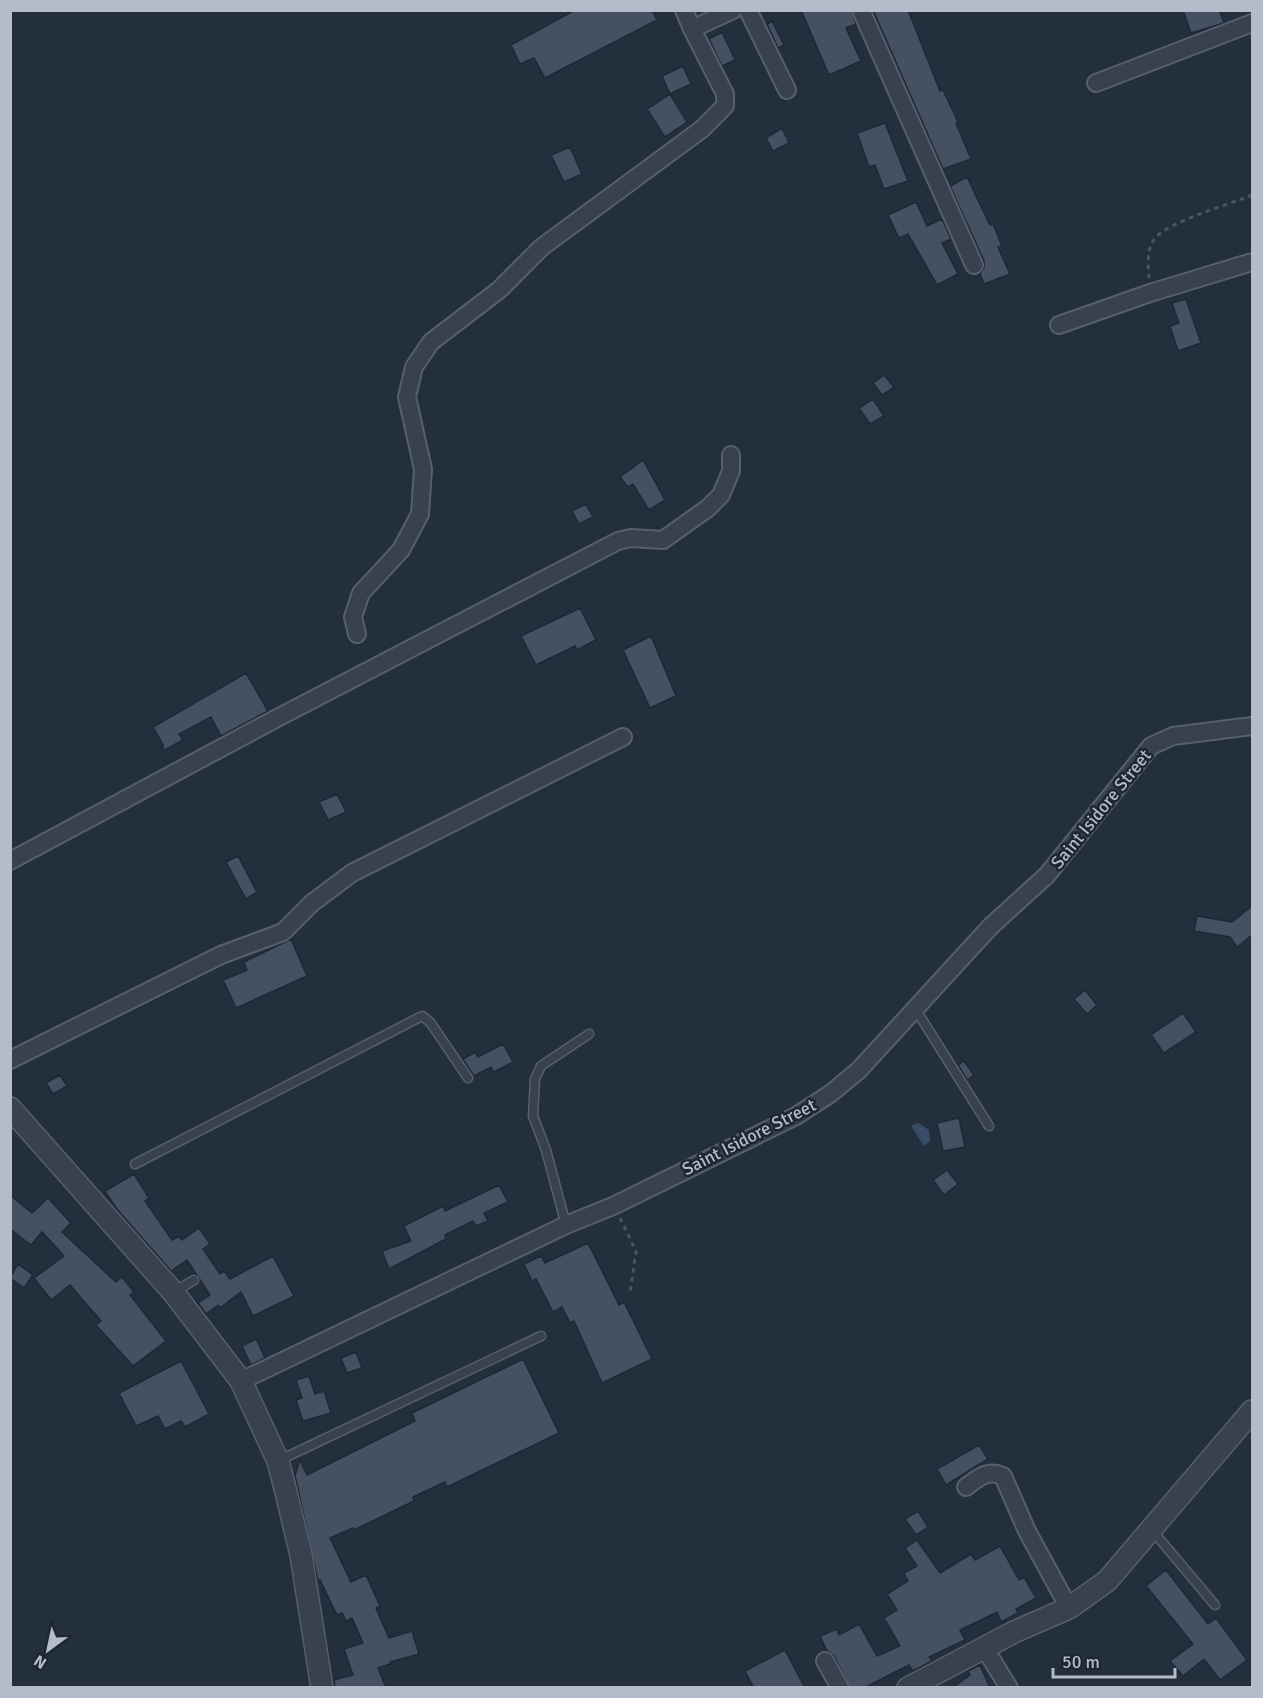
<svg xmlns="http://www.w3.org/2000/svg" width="1263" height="1698" viewBox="0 0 1263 1698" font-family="Signika,sans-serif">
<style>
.water{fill:#394c67}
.building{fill:#455162;stroke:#1f2835;stroke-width:1.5}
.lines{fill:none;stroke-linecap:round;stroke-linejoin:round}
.service-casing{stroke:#565f6c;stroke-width:11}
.minor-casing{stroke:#565f6c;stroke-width:20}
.tertiary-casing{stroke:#565f6c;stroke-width:24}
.path{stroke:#44595c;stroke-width:3;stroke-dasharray:4.5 4.5;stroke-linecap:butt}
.service{stroke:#38414e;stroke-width:8}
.minor{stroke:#38414e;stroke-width:16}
.tertiary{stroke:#38414e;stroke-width:21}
.labels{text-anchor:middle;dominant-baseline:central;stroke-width:5;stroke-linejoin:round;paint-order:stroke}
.street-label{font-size:18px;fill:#b4bcc9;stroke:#1d2633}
</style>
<rect width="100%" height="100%" fill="#242f3e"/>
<path class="water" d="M918,1123l11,7 1,11 -6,5 -13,-20z"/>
<path class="building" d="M575,10h77l5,10 -112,58 -11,-20 -14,6 -9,-19z
M801,10h50l5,14 -10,4 15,33 -32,14z
M873,10h35l32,81 3,-1 15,32 -2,1 15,36 -28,10z
M1183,10h36l5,13 -33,10z
M772,21l12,24 -6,3 -11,-24z
M722,32l13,28 -13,6 -13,-27z
M683,66l8,18 -21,10 -8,-18z
M670,94l17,28 -22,15 -18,-28z
M885,123l23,58 -24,8 -9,-24 -6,2 -12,-34z
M782,128l7,15 -16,8 -7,-13z
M570,147l12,27 -18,8 -13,-27z
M967,177l23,48 3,-1 9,22 -4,1 12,27 -26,10 -4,-10 4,-7v-6l-34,-75z
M916,202l11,24 15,-7 9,20 -9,4 16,31 -21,11 -29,-51 -9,4 -11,-23z
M1186,299l15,44 -23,8 -8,-25 9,-3 -7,-20z
M884,375l10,12 -12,8 -9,-12z
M873,399l11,17 -14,8 -11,-16z
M643,460l22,40 -16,10 -16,-26 -5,3 -8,-10z
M586,504l7,13 -14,7 -7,-13z
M580,608l16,32 -19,10 -2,-4 -39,19 -15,-29z
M651,636l25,60 -26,12 -27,-58z
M246,673l22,38 -47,25 -10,-19 -32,17 4,6 -20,11v-6l-10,-18z
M337,794l9,18 -18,8 -9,-18z
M238,856l19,36 -11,7 -20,-37z
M1252,906v29l-15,12 -7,-10 -36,-6 3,-15 35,6z
M291,939l16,37 -71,32 -13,-28 24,-10 -3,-8z
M1085,990l12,15 -10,9 -13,-15z
M1183,1013l13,19 -32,21 -13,-18z
M503,1044l10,18 -19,10 -3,-5 -17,9 -11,-17 12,-7 3,5z
M964,1061l10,14 -7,5 -9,-15z
M60,1075l7,11 -14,8 -7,-11z
M959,1118l6,29 -22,4 -6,-28z
M947,1170l11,14 -14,11 -11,-15z
M134,1174l15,24 -4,3 27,39 7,-4 3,4 17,-12 11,16 -7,5 17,25 4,-3 6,8 43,-23 21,40 -41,20 -12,-24 -21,16 -2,-3 -12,9 -8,-11 12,-8 -23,-35 -16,11 -55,-63 -11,-17z
M499,1185l9,17 -24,11 4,8 -12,5 -3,-5 -28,14 1,4 -57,30 -7,-18 29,-10 -7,-15 39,-20 2,5z
M10,1195l22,18 16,-15 23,25 -9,9 54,50 6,-5 12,15 -4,3 36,46 -33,25 -37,-41 5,-4 -31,-36 -19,15 -17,-22 30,-22 -22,-24 -11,13 -21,-16z
M588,1243l31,62 5,-3 28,57 -50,24 -28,-62 -4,2 -8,-16 -9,5 -17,-33 -4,2 -8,-17 17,-8 4,7z
M18,1264l15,11 -9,13 -14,-10z
M256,1339l9,19 -14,7 -9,-19z
M356,1352l6,16 -15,5 -6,-15z
M523,1359l36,74 -112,54 -2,-5 -32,15 1,4 -60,29 -1,-2 -23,10 21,44 15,-7 14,31 -4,2 13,30 23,-7 7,23 -29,8v2l-12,4 8,20h-51l-1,-8 19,-5 -9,-26 19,-6 -11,-25 -6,3 -4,-8 -5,2 -17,-35 -2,1 -23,-106 5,-15 7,15 108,-54 -3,-8z
M181,1361l28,53 -24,13 -4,-6 -16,8 -7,-13 -22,10 -17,-33z
M309,1376l6,18 9,-3 7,22 -28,8 -7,-21 6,-2 -6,-18z
M979,1445l9,14 -42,26 -9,-16z
M918,1511l10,16 -12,8 -11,-16z
M917,1540l23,33 31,-19 4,6 25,-14 19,34 5,-3 12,21 -20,11 2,4 -17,9 -4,-10 -37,18 5,10 -36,17 3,4 -19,10 -4,-6 -45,23h-14l-16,-32 -7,-5 -7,-15 17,-7 2,6 20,-11 18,32 23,-10 -16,-28 13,-8 -10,-16 21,-13 -4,-8 13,-7 -12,-18z
M1166,1570l42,54 8,-6 31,42 -27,20 -16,-21 -21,17 -13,-15 23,-17 -47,-58z
M785,1650l20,38h-51l-9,-17z
M980,1665l10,23h-38l18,-13 -2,-4z"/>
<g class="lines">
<g class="service-casing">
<path id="service" d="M916,1010l73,116
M135,1164l287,-148 8,6 38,56
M566,1225l-20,-75 -13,-34 2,-37 6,-13 48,-32
M174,1292l20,-12
M278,1461l263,-125
M1151,1529l64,76"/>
</g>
<g class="minor-casing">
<path id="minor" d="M684,10l8,19 41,-19
M748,10l39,80
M861,10l113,255
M1096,83l156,-60
M1059,325l91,-32 102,-31
M357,634l-4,-17 8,-24 40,-43 19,-36 3,-45 -16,-72 7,-30 17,-25 68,-52 43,-43 160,-118 23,-23v-12l-33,-65
M10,861l271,-145 337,-175 13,-3 32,2 45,-32 13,-13 10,-24v-16
M10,1060l211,-105 62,-23 29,-29 40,-30 271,-136
M241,1381l325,-156 47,-19 183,-90 34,-22 29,-24 132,-144 56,-51 104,-129 22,-10 79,-10
M966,1487c12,-9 22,-18 37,-11l24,55 42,77
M984,1647l25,41
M825,1661l15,27"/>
</g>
<g class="tertiary-casing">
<path id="tertiary" d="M10,1108l163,184 68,89 37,80 8,31 15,63 21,133
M908,1688l106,-56 55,-24 38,-27 145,-170"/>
</g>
<path class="path" d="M1149,278c-1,-14 -3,-30 7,-41 15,-16 74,-33 96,-42
M620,1218l16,33 -6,42"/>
<use href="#service" class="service"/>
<use href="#minor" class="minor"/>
<use href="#tertiary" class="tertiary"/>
</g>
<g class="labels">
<g class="street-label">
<text transform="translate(1101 809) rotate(-51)">Saint Isidore Street</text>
<text transform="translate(749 1137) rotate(-27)">Saint Isidore Street</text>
</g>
</g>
<rect width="1263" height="1698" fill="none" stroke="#b4bcc9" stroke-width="24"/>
<g transform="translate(48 1650) rotate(213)" stroke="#1d2633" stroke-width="4.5" paint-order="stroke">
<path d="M0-4.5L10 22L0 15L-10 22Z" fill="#b4bcc9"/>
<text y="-9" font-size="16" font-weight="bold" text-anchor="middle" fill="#b4bcc9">N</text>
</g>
<path d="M1053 1668v9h122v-9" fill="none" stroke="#b4bcc9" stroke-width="3"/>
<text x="1062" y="1668" font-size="18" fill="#b4bcc9" stroke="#1d2633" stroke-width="4.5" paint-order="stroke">50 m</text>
</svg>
